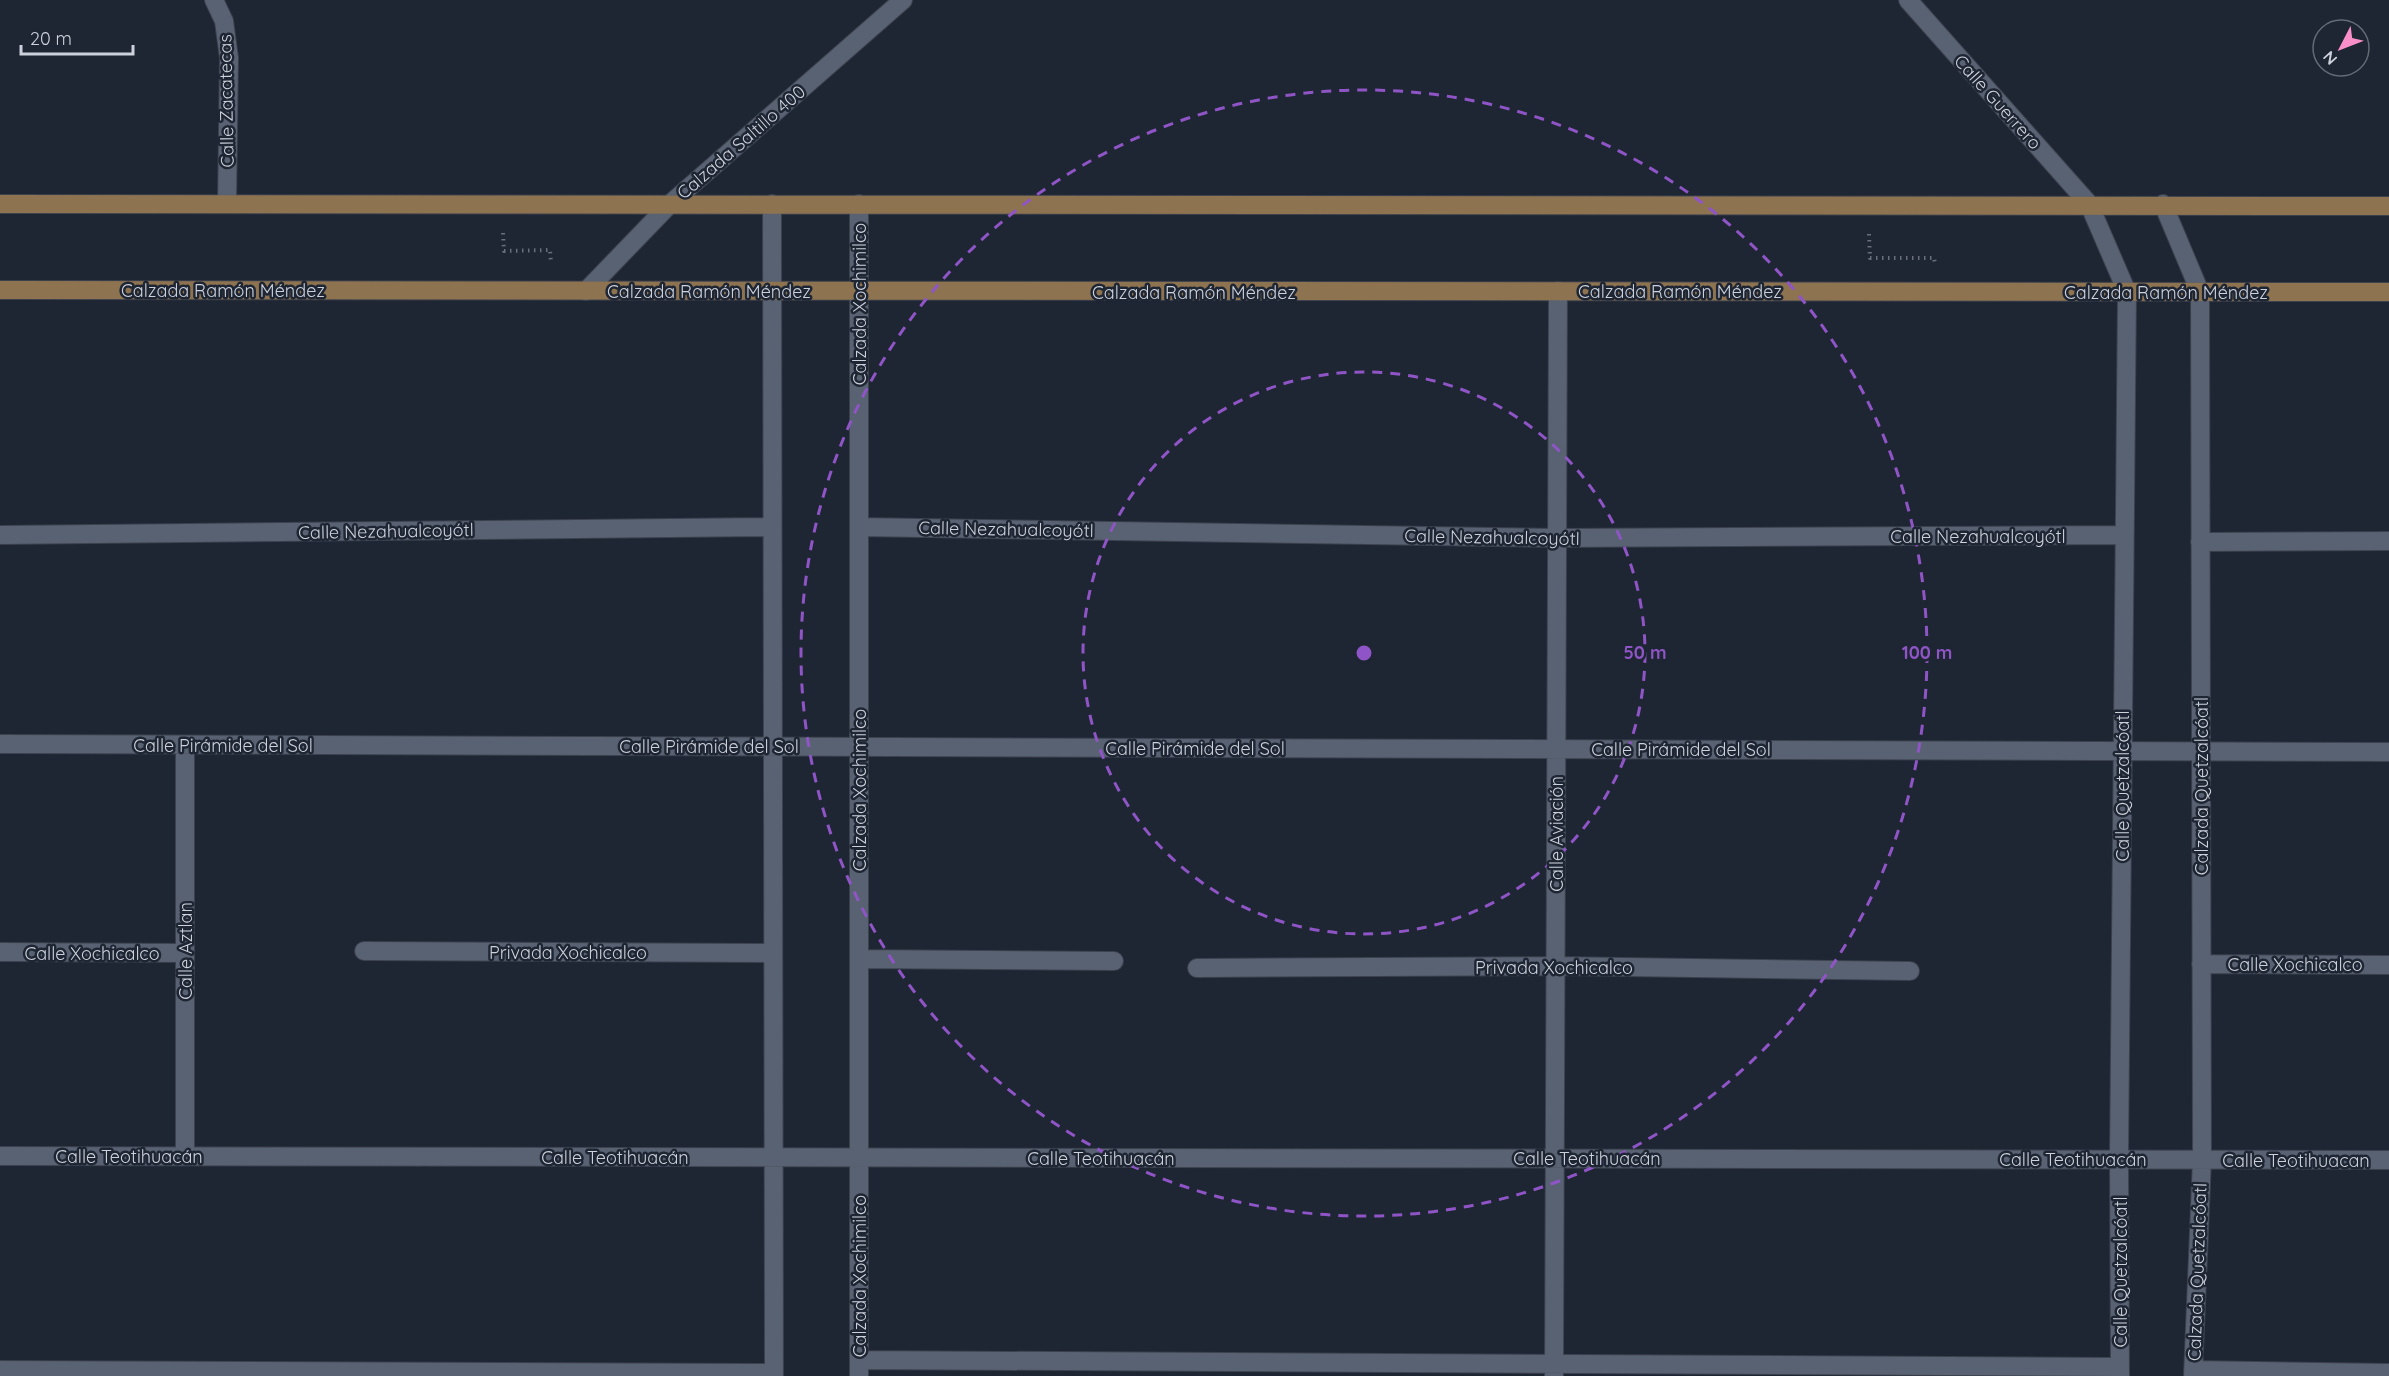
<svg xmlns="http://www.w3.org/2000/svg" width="2389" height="1376" viewBox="0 0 2389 1376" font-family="Quicksand,sans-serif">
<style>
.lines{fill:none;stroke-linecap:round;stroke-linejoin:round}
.minor-casing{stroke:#3b414d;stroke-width:20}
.major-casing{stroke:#3b414d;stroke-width:20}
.path{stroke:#696f7b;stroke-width:4;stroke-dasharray:1.5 4.5;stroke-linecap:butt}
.minor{stroke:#596272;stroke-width:18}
.major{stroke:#8e7351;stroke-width:18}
.ring{fill:none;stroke:#8f55c6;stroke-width:3;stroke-dasharray:10 8}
.labels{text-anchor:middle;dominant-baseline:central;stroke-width:5;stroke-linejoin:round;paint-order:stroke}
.street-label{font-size:18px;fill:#ccd1db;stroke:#1e2533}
.centre{fill:#8f55c6;stroke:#1e2533;stroke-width:3}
.ring-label{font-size:18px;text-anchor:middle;font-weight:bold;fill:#8f55c6;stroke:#1e2533;stroke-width:5;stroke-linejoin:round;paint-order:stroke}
</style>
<rect width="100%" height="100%" fill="#1e2533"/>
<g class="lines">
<g class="minor-casing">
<path id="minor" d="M214,0l10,21 5,37 -2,146
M1908,0l181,204 38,88 -8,867 1,217
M772,204l2,1172
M859,204v1172
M2163,204l37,88 2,867 -9,217
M586,291l84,-87 233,-204
M859,527l698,11 567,-3
M0,535l772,-8
M2200,542l189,-1
M0,744l2389,8
M185,745v411
M364,951l409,2
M0,952l185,1
M859,959l255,2
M2201,964l188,1
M1197,968l358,-2 355,5
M0,1156l2389,4
M859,1360l1261,7
M0,1370l774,3
M2193,1370l196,3
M1554,1375l4,-1084"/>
</g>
<g class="major-casing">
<path id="major" d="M0,204l2389,2
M0,290l2389,2"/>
</g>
<path class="path" d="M503,233l1,18 46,-1 1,13
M1869,234l1,24h64l1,6"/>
<use href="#minor" class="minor"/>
<use href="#major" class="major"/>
</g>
<g class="ring">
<circle cx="1364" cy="653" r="281"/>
<circle cx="1364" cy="653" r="563"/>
</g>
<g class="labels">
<g class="street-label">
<text transform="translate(226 101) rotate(-91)">Calle Zacatecas</text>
<text transform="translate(1998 102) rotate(48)">Calle Guerrero</text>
<text transform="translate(741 142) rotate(-41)">Calzada Saltillo 400</text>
<text x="223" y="290">Calzada Ramón Méndez</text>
<text x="709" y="291">Calzada Ramón Méndez</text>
<text x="1680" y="291">Calzada Ramón Méndez</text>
<text x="1194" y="292">Calzada Ramón Méndez</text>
<text x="2166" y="292">Calzada Ramón Méndez</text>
<text transform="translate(859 304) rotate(-90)">Calzada Xochimilco</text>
<text transform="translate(1006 529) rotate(1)">Calle Nezahualcoyótl</text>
<text transform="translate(386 531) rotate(-1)">Calle Nezahualcoyótl</text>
<text x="1978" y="536">Calle Nezahualcoyótl</text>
<text transform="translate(1492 537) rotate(1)">Calle Nezahualcoyótl</text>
<text x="223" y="745">Calle Pirámide del Sol</text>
<text x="709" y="746">Calle Pirámide del Sol</text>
<text x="1195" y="748">Calle Pirámide del Sol</text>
<text x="1681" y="749">Calle Pirámide del Sol</text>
<text transform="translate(2122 786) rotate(-90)">Calle Quetzalcóatl</text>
<text transform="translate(2201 786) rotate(-90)">Calzada Quetzalcóatl</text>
<text transform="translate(859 790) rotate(-90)">Calzada Xochimilco</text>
<text transform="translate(1556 834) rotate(-90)">Calle Aviación</text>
<text transform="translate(185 951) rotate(-90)">Calle Aztlan</text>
<text x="568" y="952">Privada Xochicalco</text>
<text x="92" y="953">Calle Xochicalco</text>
<text x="2295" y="964">Calle Xochicalco</text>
<text x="1554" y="967">Privada Xochicalco</text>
<text x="129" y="1156">Calle Teotihuacán</text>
<text x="615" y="1157">Calle Teotihuacán</text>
<text x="1101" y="1158">Calle Teotihuacán</text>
<text x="1587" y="1158">Calle Teotihuacán</text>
<text x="2073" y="1159">Calle Teotihuacán</text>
<text x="2296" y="1160">Calle Teotihuacan</text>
<text transform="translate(2120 1272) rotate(-90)">Calle Quetzalcóatl</text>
<text transform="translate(2197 1272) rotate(-88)">Calzada Quetzalcóatl</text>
<text transform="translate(859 1276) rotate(-90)">Calzada Xochimilco</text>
</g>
</g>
<circle cx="1364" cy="653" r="9" class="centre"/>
<g class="ring-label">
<text x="1645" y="659">50 m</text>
<text x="1927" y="659">100 m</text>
</g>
<g transform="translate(2341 48) rotate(228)"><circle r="28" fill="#1e2533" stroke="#646a76" stroke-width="1.5"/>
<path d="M0-4.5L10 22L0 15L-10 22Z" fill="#f98fc9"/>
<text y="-9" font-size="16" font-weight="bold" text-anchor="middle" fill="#ccd1db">N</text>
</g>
<path d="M21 45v9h112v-9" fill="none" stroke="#ccd1db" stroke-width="3"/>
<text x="30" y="45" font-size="18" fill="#ccd1db" stroke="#1e2533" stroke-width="4.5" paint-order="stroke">20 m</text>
</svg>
